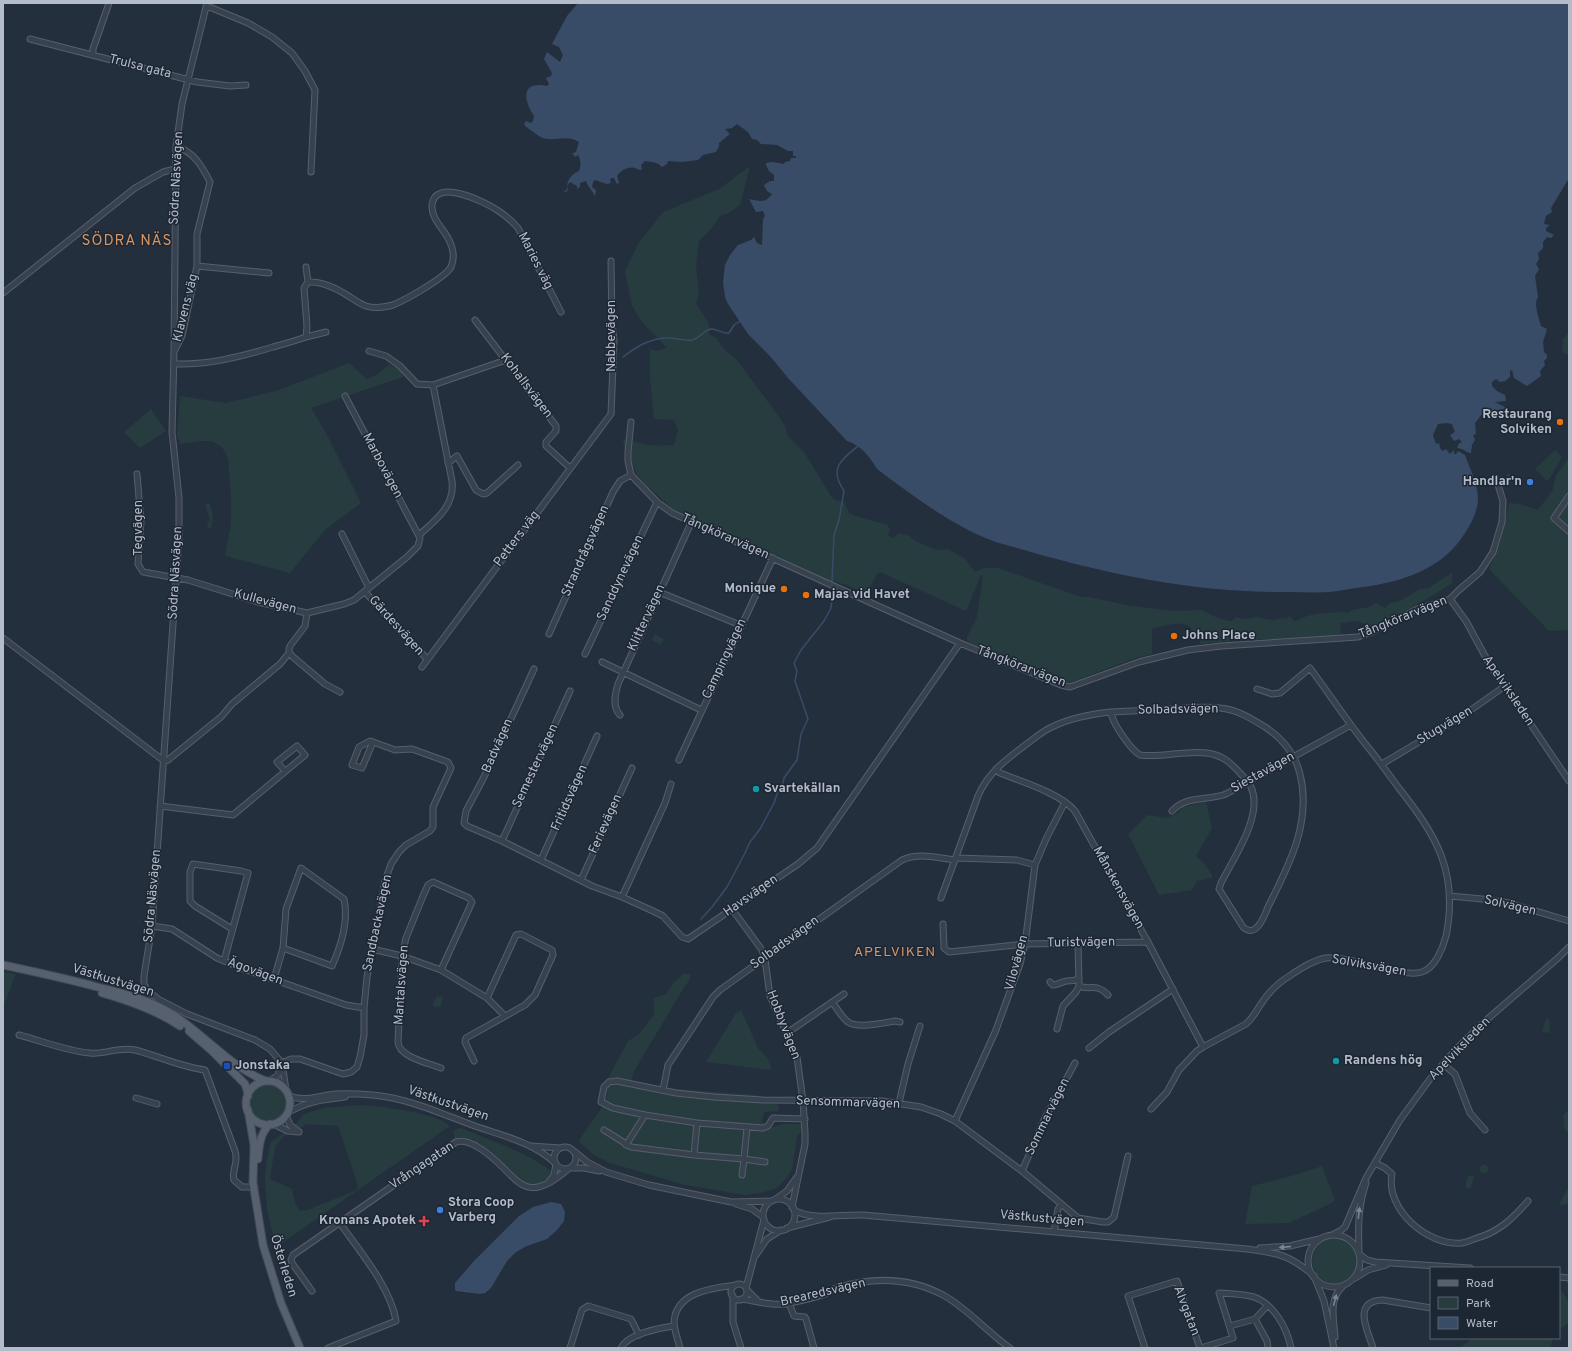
<svg xmlns="http://www.w3.org/2000/svg" width="1572" height="1351" viewBox="0 0 1572 1351" font-family="Overpass,sans-serif">
<style>
.green{fill:#263c3f;fill-rule:evenodd}
.water{fill:#394c67}
.lines{fill:none;stroke-linecap:round;stroke-linejoin:round}
.stream{stroke:#394c67;stroke-width:1.5}
.minor-casing{stroke:#565f6c;stroke-width:7}
.major-casing{stroke:#414a57;stroke-width:9}
.minor{stroke:#38414e;stroke-width:5}
.major{stroke:#56606e;stroke-width:7}
.oneway{fill:#7c8592}
.food-dot{fill:#e8710a;stroke:#1d2633;stroke-width:1.5}
.shop-dot{fill:#3f7fe0;stroke:#1d2633;stroke-width:1.5}
.culture-dot{fill:#0f9aa8;stroke:#1d2633;stroke-width:1.5}
.transit-dot{fill:#1a4fb4;stroke:#1d2633;stroke-width:1.5}
.health-dot{fill:#e0444e;stroke:#1d2633;stroke-width:1.5}
.labels{text-anchor:middle;dominant-baseline:central;stroke-width:3;stroke-linejoin:round;paint-order:stroke}
.street-label{font-size:13px;fill:#b4bcc9;stroke:#1d2633}
.poi-label{font-size:13px;font-weight:bold;fill:#b4bcc9;stroke:#1d2633;text-anchor:start}
.neighbourhood-label{font-size:14px;letter-spacing:1px;fill:#d59563;stroke:#1d2633}
.quarter-label{font-size:15px;letter-spacing:1px;fill:#d59563;stroke:#1d2633}
</style>
<rect width="100%" height="100%" fill="#242f3e"/>
<path class="green" d="M750,166l-10,39 -11,8 -9,3 -9,13 -12,12 -3,25 3,25 -3,12 13,21v10l7,4 7,10 14,12 40,54 8,12 3,10 16,16 27,44 4,4 9,2 5,11c6,3 32,11 38,11l3,5 -2,6 5,3 6,-5 11,3 4,4 22,10 11,-1 14,7 5,4 9,12 9,-4h14l83,29h8l37,8 47,6 29,-1 11,6 16,5h3l4,-4 9,2 11,-2 18,3 7,-2 5,1 4,-3 4,5h3c13,-9 30,-8 45,-9l5,1 5,-3 18,-3 5,-4 10,5 5,-5 10,-2 20,-12 8,-1 24,-15v10l-18,12 -65,35 -3,-1v-5l-10,-3 -15,2 -1,13 -111,5 -28,3 -2,-4 -5,-3c-2,-21 -28,-12 -42,-8v25l-19,5 -64,24 -16,-4 -85,-37 -1,-5 10,-20 6,-41 -2,-1 -15,36 -86,-39 -4,3 -7,15 -7,2 -15,-7 -19,-5 -154,-70 -28,-25 -10,-12 -12,-27 -1,-7c7,0 10,3 16,4 11,3 24,3 35,2l4,-14 -4,-11 -20,-1 -4,-41v-29l5,2 12,-3 -25,-26 -10,-16 -7,-35 13,-27 25,-32 56,-23z
M1569,332v23l-7,-3 1,-13z
M349,363l18,16 10,-4 12,-11c7,3 14,6 14,13l-92,31 14,23 36,72 -36,27 -35,43 -65,-17 6,-33v-27l-3,-38 -6,-11 -10,-6h-11l-21,3 -3,-9 3,-39 46,7 53,-13z
M151,409l15,22 -26,17 -16,-16z
M1555,450l7,7 -14,24h-1l-12,-12z
M1569,458v172l-20,1 -60,-62 11,-27 9,-39 11,1 18,6 15,-21 3,-14z
M1507,474h3l4,6 -5,4 -5,-2 -1,-2z
M205,504h5l3,12 -2,13 -3,-1 -1,-5 3,-2z
M655,634l9,5 -3,6 -9,-5z
M1206,802l6,26 -16,28 7,6 9,13v3l-15,3 -5,9 -33,5 -31,-61 19,-19 20,3 11,-5 5,-6z
M3,972l13,2 -13,33z
M683,974h7v6l-4,4 -53,89 -1,7 40,9 85,6 1,6 20,3 1,7 -15,1 -2,9 5,8 15,-5h21v6l-6,6 -5,34 -4,6 -11,12 -16,5 -16,2 -60,-10 -75,-22 -16,-8 -15,-13c7,-18 36,-40 27,-60l22,-41 10,-6 16,-20v-17l12,-4 8,-12z
M437,996l6,1 -2,8 -3,2 -4,-1 -1,-3z
M741,1010l17,38 8,8 5,9 -1,5 -64,-8 30,-49z
M1546,1019h3l1,14 -8,-1z
M249 1103a19 19 0 1 1 38 0a19 19 0 1 1-38 0Z
M359,1105c19,1 78,7 91,21l-174,121 -9,-37 -2,-33 2,-18 4,-17 24,-17 8,-10 7,-3 14,-4zM307,1124l31,2 20,60 -1,4 -52,21 -6,-1 -4,-7 -3,-14 -22,-10 5,-32 9,-11z
M1569,1109v25l-5,-6v-7l-1,-5z
M458,1128l6,1c27,12 65,24 87,42 -1,12 -17,18 -27,11 -5,-3 -9,-8 -13,-12 -11,-11 -20,-20 -34,-27 -8,-5 -14,-7 -23,-4v-8z
M1479.5 1169a4.5 4.5 0 1 1 9 0a4.5 4.5 0 1 1-9 0Z
M1322,1166l13,34 -5,4 -41,19 -44,1 7,-38 43,-11z
M1468,1175l6,2 -4,12 -5,-1z
M1569,1187v17l-9,1 1,-5z
M1312 1261a23 23 0 1 1 46 0a23 23 0 1 1-46 0Z
M1559,1291l4,1 6,11v20l-10,6z
M1471,1338h82l-3,10h-91l7,-4z"/>
<path class="water" d="M578,3h991v175l-18,30 1,4 -6,4 -2,8 6,1 -4,3v3l8,4 -3,3 -4,-1 -4,5v6l-5,5 1,6 -3,5 3,5 -4,7 3,21c-5,7 1,21 3,29l6,3 -4,13 1,10 3,3v3l-3,3 1,4 -5,6 1,5 -14,10 -13,-8 -2,-8 -2,1v6l-5,4 -5,1 -4,-3 -4,3v4l5,5 8,4 1,6 -11,1 12,6 -25,6 -7,9 1,11 -3,1 2,5 -3,5 -1,8h-2l-7,-4 -5,-1 2,-5h2l1,-1 -3,-3 -5,2 -4,-6 5,-3 -3,-8 -6,-1 -8,1 -5,11 3,9 3,-1 1,5 3,3 3,-2 4,5 4,-4v4h2l2,-3 7,4c5,15 13,28 13,45 -1,15 -9,27 -17,39 -22,31 -61,43 -97,48 -12,1 -23,4 -35,5 -14,1 -27,0 -40,0 -88,1 -174,-16 -258,-40 -13,-4 -26,-7 -38,-11 -42,-16 -80,-45 -116,-72 -7,-12 -16,-24 -30,-28l-59,-63 -18,-22 -22,-22 -20,-30 -3,-7 -2,-15 2,-17 5,-10 8,-10 13,-5 3,-3 3,6 5,2 1,-26 2,-3 -2,-5 -7,1 -7,-13c10,2 16,5 23,-5l-5,-3 -3,-6 6,-4h4v-6l-5,-4 -3,-6v-2l7,-1 11,2 1,-2 5,-1 1,-3h5v-2h-3v-5h-5l-11,-6 -16,-1 -4,-4 -5,-1 -4,-7 -11,-8 -5,4 -7,1 5,5 -11,9v3l-3,6 -13,3 -5,5 -16,2 -14,-1 -1,3 -5,3c-5,-5 -10,-5 -17,-6l-4,4 1,5c-3,0 -5,-1 -7,-2 -7,-2 -15,3 -18,8l2,7 -2,1 -3,-6h-3l-1,3 1,2 -4,1 -12,-4 -2,2 -1,5 4,3 -1,6c-3,-6 -7,-9 -9,-15l-6,2v4l-3,2v-3l-7,-4 -3,4 1,4 -2,2 -3,-1 -1,-1 2,1 3,-1c-1,-8 4,-16 12,-19 2,-5 2,-11 -1,-16l-3,2 -2,-3h-2l5,-2 3,-10c-10,-7 -20,-2 -32,-3 -6,0 -16,-9 -22,-13l-1,-2 2,-3 5,2 2,-2 1,-5c-11,-16 -13,-36 13,-30l2,-2 -3,-6 5,-2 1,-3 -8,-14 3,-7 13,10 3,-7 -4,-8 -7,-3 15,-28z
M551,1202l10,2 4,8 -1,9 -7,9 -10,9 -20,7 -11,6 -9,9 -16,27 -6,5 -5,1 -24,-3 -1,-2v-6l18,-21 46,-46 14,-9z"/>
<g class="lines">
<path class="stream" d="M623,357c14,-11 29,-20 48,-19 7,1 15,3 21,2 8,-2 12,-10 19,-11 7,0 11,5 18,4l5,-8 6,-4
M832,581l2,-46 5,-15 5,-29c-15,-23 -4,-30 14,-45
M701,919l11,-12 15,-20 18,-34 5,-11 10,-13 14,-26 5,-15 4,-4 1,-6 13,-18 4,-26 7,-15 -13,-38 2,-10 -3,-8 7,-13 23,-29 7,-13 2,-18"/>
<g class="minor-casing">
<path id="minor" d="M207,3l-25,101 -6,43 -2,204 -2,81 7,66v40l-27,388 -8,50v8l4,7 10,8 29,15 68,26 15,9 12,14 4,27
M207,6l41,17 24,14 20,16 13,18 10,19 -4,82
M30,39l167,43 33,4 16,-1
M93,55v-6l16,-46
M176,147c17,3 27,21 34,35l-13,52v32
M308,282c14,-1 30,7 42,15 5,3 10,7 16,9 8,3 19,1 27,-1 12,-5 52,-27 58,-38 4,-9 2,-19 -2,-27 -5,-11 -18,-21 -17,-35 3,-28 53,-3 65,5 8,5 15,11 21,18l43,84
M3,293l132,-105 28,-16 12,-3
M475,320l81,106v5l-10,11v4l24,22
M306,337l20,-5
M175,350l7,-14 15,-70 72,7
M369,351l17,5 14,10 17,18 16,1 19,96c3,25 -16,39 -33,54
M174,364c34,1 66,-7 99,-17 11,-3 22,-6 33,-10l1,-11 -3,-38 4,-6 -2,-15
M433,385l73,-25
M631,422l-3,30v9l3,14 26,27 15,11 288,130 101,42 9,2 69,-25 49,-12 33,-4 137,-9 14,-5 45,-23 33,-10 9,-9 21,-18 13,-20 9,-30 1,-21 -7,-23
M448,463l9,-7 19,34 7,4 4,-1 31,-28
M137,474l4,47 -3,43 5,8 45,8 70,22 49,11 37,-9 10,-4 53,-43 11,-11 2,-8 -75,-142
M1569,496l-15,22 15,13
M342,534l27,54
M365,592l62,67
M659,592l81,33
M1450,599l16,22 25,46 14,19 64,95
M307,613l-2,13 -15,20c-2,5 -1,7 3,11l32,27 15,8
M549,634l64,-142 7,-11 11,-6
M3,638l161,123 4,-1 53,-43 11,-13 48,-40 9,-11
M585,654l72,-152
M602,662l99,48
M422,667l189,-253 3,-74 -2,-16 -1,-63
M534,669l-50,108 -18,34 -2,12 3,3 35,15 90,45 30,11 31,14 10,5 19,21 6,2 110,-75 19,-16 143,-205
M620,715c-8,-8 -5,-21 -2,-31l73,-161
M679,760l94,-202
M1382,764l79,-47 44,-31
M996,769l4,4c22,9 60,20 75,38l74,133 54,103
M160,806l73,9 72,-60 -8,-9 -20,16 8,9
M1172,811c14,-16 36,-10 54,-17l125,-69
M502,841l68,-150
M956,858l61,2 18,5
M541,860l56,-124
M581,880l51,-112
M1450,896l32,3 27,4 60,18
M622,897l43,-94 6,-19
M941,898l37,-102c10,-24 30,-38 50,-53 8,-6 16,-13 26,-17 17,-8 38,-12 57,-14 20,-1 40,-2 61,-3 15,-1 32,-3 48,-1 16,1 32,11 45,19 17,11 30,27 35,47 12,48 -11,91 -32,133 -4,10 -12,32 -25,20l-24,-38 2,-6c12,-24 43,-68 30,-96 -2,-5 -7,-10 -11,-14 -10,-11 -18,-18 -33,-20 -22,-3 -45,5 -67,2 -9,-5 -28,-32 -29,-43
M732,909l30,41 3,9 5,37 27,61 6,44 2,31v12l-13,63
M943,924l1,24 5,4 76,-8 123,-2
M152,926l20,3 45,29 24,10 105,37 18,3
M372,949l30,7 39,14 46,28 18,18
M224,961l24,-88 -7,-2 -48,-7 -3,8v29l5,5 37,23
M274,979l9,-31 3,-39 15,-41 43,31c5,23 -3,47 -12,67l-49,-18
M1050,982l3,3c4,0 6,-2 10,-3 6,-3 11,1 16,-4
M1079,986c12,5 16,-4 29,9
M832,1002c5,6 10,16 16,20 9,7 36,1 47,-1l5,1
M1057,1029l6,-23 13,-14 3,-6 -1,-43
M787,1033l57,-39
M19,1035c23,6 47,16 71,18 15,2 29,-7 45,-3 23,6 46,17 70,20l30,81c4,13 -4,19 -1,29l8,7h13
M1089,1048l20,-16 64,-43
M474,1061l-9,-19 1,-4 59,-33 10,-10 18,-40 -1,-5 -31,-16 -5,1 -29,63
M282,1063l9,-4h9l43,15 8,-2 6,-5 3,-10 4,-22v-27l3,-31 18,-96 6,-17 8,-12 7,-7 24,-14 3,-4v-20l18,-39 -3,-6 -36,-13 -17,1 -22,-8 -3,-1 -11,6 -7,18 10,3 11,-26
M1443,1064l12,10 15,39 15,17
M441,1068c-13,-5 -42,-11 -43,-26l4,-86 4,-18 17,-42 5,-11 5,-3 36,16 3,4 -31,68
M270,1081l8,-6 3,-11
M663,1090l5,-25 45,-68 7,-7 182,-130c17,-8 35,-2 53,0
M288,1095c14,8 33,0 48,-1 12,-1 25,0 37,1 34,3 67,18 99,30 28,10 61,17 83,38
M136,1098l21,6
M899,1103l9,-39 12,-38
M1151,1109l16,-17 12,-22 18,-19 6,-4 43,-23c7,-6 10,-13 15,-20 7,-11 18,-22 30,-29 10,-7 23,-15 35,-17 16,-2 51,10 69,13 8,1 18,4 27,1 13,-4 21,-24 24,-36 13,-64 -10,-101 -48,-149 -9,-12 -18,-25 -27,-36 -22,-27 -41,-56 -61,-83l-30,25 -8,1 -15,-5
M287,1113c21,-12 34,-13 58,-16
M286,1115l4,10 8,6
M805,1119l-32,-1 -5,8 -5,2 -66,-5 -52,-8 -32,-7 -12,-6 3,-15 5,-5 8,-1 59,12 38,4 49,3 119,1 39,6 20,7 14,7 67,50 56,47 25,4h5l6,-5 14,-61
M955,1121l41,-91 24,-66 5,-20 10,-79 11,-26 19,-37
M273,1124l15,7 11,1
M604,1130l27,17 63,8 50,4 3,-32
M626,1145l19,-30
M531,1146l29,2
M554 1158a11 11 0 1 1 22 0a11 11 0 1 1-22 0Z
M575,1152l12,10 19,10 43,13 82,17 41,-1
M694,1155l3,-32
M1375,1163l10,5 7,6c-7,35 35,72 70,69 5,-1 10,-3 15,-5 22,-6 36,-20 51,-37
M572,1168h12l15,3
M1022,1171l23,-53 30,-55
M742,1175l2,-16 21,3
M548,1183l6,-8 2,-11
M777,1198l10,-7 10,-14
M763 1215a16 16 0 1 1 32 0a16 16 0 1 1-32 0Z
M736,1204l16,5 11,8
M794,1210c18,11 48,4 69,5l384,34c31,4 43,6 67,27
M787,1228l43,-11
M1054,1232l4,-23 3,-4
M1332,1235l8,-4 5,-4 21,-49 34,-58 30,-41 26,-30 28,-27 74,-64 11,-11
M1308 1261a26 26 0 1 1 52 0a26 26 0 1 1-52 0Z
M1260,1248l30,-2 29,-7
M1359,1251c-1,-24 -1,-45 7,-68
M1359,1254l8,6 8,2 95,6
M756,1255l11,-16 14,-9
M1559,1277l10,1
M1355,1278l13,-8 18,-5
M1316,1281l8,20 10,47
M731 1292a8 8 0 1 1 16 0a8 8 0 1 1-16 0Z
M746,1288l18,-68
M747,1290l12,12
M312,1291l-20,-28 -1,-3 2,-5 163,-113c8,-2 14,1 20,4 41,22 42,67 92,23
M733,1296v26l8,26
M741,1299c16,2 33,8 49,4 11,-2 24,-5 35,-9 4,-2 7,-4 11,-6 36,-11 73,-11 107,7 24,13 44,37 67,53
M789,1303l5,13 11,1 1,2 8,29
M1255,1319l12,22 1,7
M1230,1326l25,-7 12,-13
M1335,1337c-1,-17 -7,-38 8,-51
M328,1348l68,-27c-5,-33 -37,-71 -57,-99
M570,1348l12,-38 6,-4 43,13 8,16
M621,1348c7,-14 39,-20 53,-22
M680,1348c-2,-8 -5,-16 -6,-24 0,-32 38,-36 62,-39
M1145,1348l-17,-52 49,-15 23,67
M1201,1348l32,-10 -14,-45c12,1 24,1 35,4 20,7 33,31 37,51
M1373,1348c-5,-17 -22,-47 10,-48l48,8"/>
</g>
<g class="major-casing">
<path id="major" d="M3,965c33,7 66,14 98,23 25,6 50,13 71,26 33,21 58,53 94,67
M102,993c27,8 54,17 78,33
M189,1031l22,19 34,34 2,6 1,6
M246 1103a22 22 0 1 1 44 0a22 22 0 1 1-44 0Z
M248,1110l6,35 -1,38 10,62 18,58 19,45
M258,1159c1,-13 2,-26 12,-35"/>
</g>
<use href="#minor" class="minor"/>
<use href="#major" class="major"/>
</g>
<defs><path id="oneway-solid" d="M-6-.8H1V-3.2L6.5 0L1 3.2V.8H-6Z"/></defs>
<g class="oneway">
<use href="#oneway-solid" transform="translate(1359 1213) rotate(-83)"/>
<use href="#oneway-solid" transform="translate(1285 1247) rotate(175)"/>
<use href="#oneway-solid" transform="translate(1335 1300) rotate(-76)"/>
</g>
<g class="food-dot">
<circle cx="1560" cy="422" r="4"/>
<circle cx="784" cy="589" r="4"/>
<circle cx="806" cy="595" r="4"/>
<circle cx="1174" cy="636" r="4"/>
</g>
<g class="shop-dot">
<circle cx="1530" cy="482" r="4"/>
<circle cx="440" cy="1210" r="4"/>
</g>
<g class="culture-dot">
<circle cx="756" cy="789" r="4"/>
<circle cx="1336" cy="1061" r="4"/>
</g>
<rect class="transit-dot" x="223" y="1062" width="8" height="8" rx="2"/>
<path class="health-dot" d="M422 1215h4v4h4v4h-4v4h-4v-4h-4v-4h4z"/>
<g class="labels">
<g class="street-label">
<text transform="translate(140 67) rotate(14)">Trulsa gata</text>
<text transform="translate(177 178) rotate(-87)">Södra Näsvägen</text>
<text transform="translate(535 261) rotate(63)">Maries väg</text>
<text transform="translate(186 308) rotate(-76)">Klavens väg</text>
<text transform="translate(612 336) rotate(-90)">Nabbevägen</text>
<text transform="translate(526 386) rotate(53)">Kohallsvägen</text>
<text transform="translate(382 466) rotate(62)">Marbovägen</text>
<text transform="translate(139 528) rotate(-90)">Tegvägen</text>
<text transform="translate(725 537) rotate(24)">Tångkörarvägen</text>
<text transform="translate(517 539) rotate(-53)">Petters väg</text>
<text transform="translate(586 551) rotate(-66)">Strandrågsvägen</text>
<text transform="translate(176 573) rotate(-87)">Södra Näsvägen</text>
<text transform="translate(621 578) rotate(-65)">Sanddynevägen</text>
<text transform="translate(265 602) rotate(15)">Kullevägen</text>
<text transform="translate(647 618) rotate(-65)">Klittervägen</text>
<text transform="translate(1403 618) rotate(-22)">Tångkörarvägen</text>
<text transform="translate(396 626) rotate(48)">Gärdesvägen</text>
<text transform="translate(725 659) rotate(-65)">Campingvägen</text>
<text transform="translate(1021 667) rotate(21)">Tångkörarvägen</text>
<text transform="translate(1508 691) rotate(56)">Apelviksleden</text>
<text transform="translate(1178 710) rotate(-1)">Solbadsvägen</text>
<text transform="translate(1445 726) rotate(-31)">Stugvägen</text>
<text transform="translate(498 746) rotate(-66)">Badvägen</text>
<text transform="translate(536 766) rotate(-65)">Semestervägen</text>
<text transform="translate(1263 773) rotate(-29)">Siestavägen</text>
<text transform="translate(570 798) rotate(-66)">Fritidsvägen</text>
<text transform="translate(606 824) rotate(-66)">Ferievägen</text>
<text transform="translate(1118 888) rotate(61)">Månskensvägen</text>
<text transform="translate(153 896) rotate(-85)">Södra Näsvägen</text>
<text transform="translate(751 896) rotate(-35)">Havsvägen</text>
<text transform="translate(1510 906) rotate(13)">Solvägen</text>
<text transform="translate(378 923) rotate(-78)">Sandbackavägen</text>
<text transform="translate(785 943) rotate(-36)">Solbadsvägen</text>
<text transform="translate(1081 943) rotate(-1)">Turistvägen</text>
<text transform="translate(1017 963) rotate(-75)">Vilovägen</text>
<text transform="translate(1369 966) rotate(10)">Solviksvägen</text>
<text transform="translate(255 972) rotate(20)">Ägovägen</text>
<text transform="translate(113 981) rotate(17)">Västkustvägen</text>
<text transform="translate(402 985) rotate(-86)">Mantalsvägen</text>
<text transform="translate(783 1025) rotate(69)">Hobbyvägen</text>
<text transform="translate(1460 1049) rotate(-46)">Apelviksleden</text>
<text transform="translate(848 1103) rotate(2)">Sensommarvägen</text>
<text transform="translate(448 1104) rotate(19)">Västkustvägen</text>
<text transform="translate(1048 1117) rotate(-64)">Sommarvägen</text>
<text transform="translate(422 1166) rotate(-34)">Vrångagatan</text>
<text transform="translate(1042 1219) rotate(5)">Västkustvägen</text>
<text transform="translate(283 1266) rotate(73)">Österleden</text>
<text transform="translate(823 1293) rotate(-13)">Brearedsvägen</text>
<text transform="translate(1186 1311) rotate(69)">Alvgatan</text>
</g>
<g class="poi-label">
<text x="1552" y="415" text-anchor="end">Restaurang<tspan x="1552" dy="15">Solviken</tspan></text>
<text x="1522" y="482" text-anchor="end">Handlar'n</text>
<text x="776" y="589" text-anchor="end">Monique</text>
<text x="814" y="595">Majas vid Havet</text>
<text x="1182" y="636">Johns Place</text>
<text x="764" y="789">Svartekällan</text>
<text x="1344" y="1061">Randens hög</text>
<text x="235" y="1066">Jonstaka</text>
<text x="448" y="1203">Stora Coop<tspan x="448" dy="15">Varberg</tspan></text>
<text x="416" y="1221" text-anchor="end">Kronans Apotek</text>
</g>
<g class="neighbourhood-label">
<text x="895" y="952">APELVIKEN</text>
</g>
<g class="quarter-label">
<text x="127" y="241">SÖDRA NÄS</text>
</g>
</g>
<rect width="1572" height="1351" fill="none" stroke="#b4bcc9" stroke-width="8"/>
<rect x="1430" y="1267" width="130" height="72" fill="#1d2633" stroke="#59626f"/>
<rect x="1438" y="1280" width="20" height="6" fill="#56606e" stroke="#59626f"/>
<text x="1466" y="1287" font-size="12" fill="#b4bcc9">Road</text>
<rect x="1438" y="1297" width="20" height="12" fill="#263c3f" stroke="#59626f"/>
<text x="1466" y="1307" font-size="12" fill="#b4bcc9">Park</text>
<rect x="1438" y="1317" width="20" height="12" fill="#394c67" stroke="#59626f"/>
<text x="1466" y="1327" font-size="12" fill="#b4bcc9">Water</text>
</svg>
